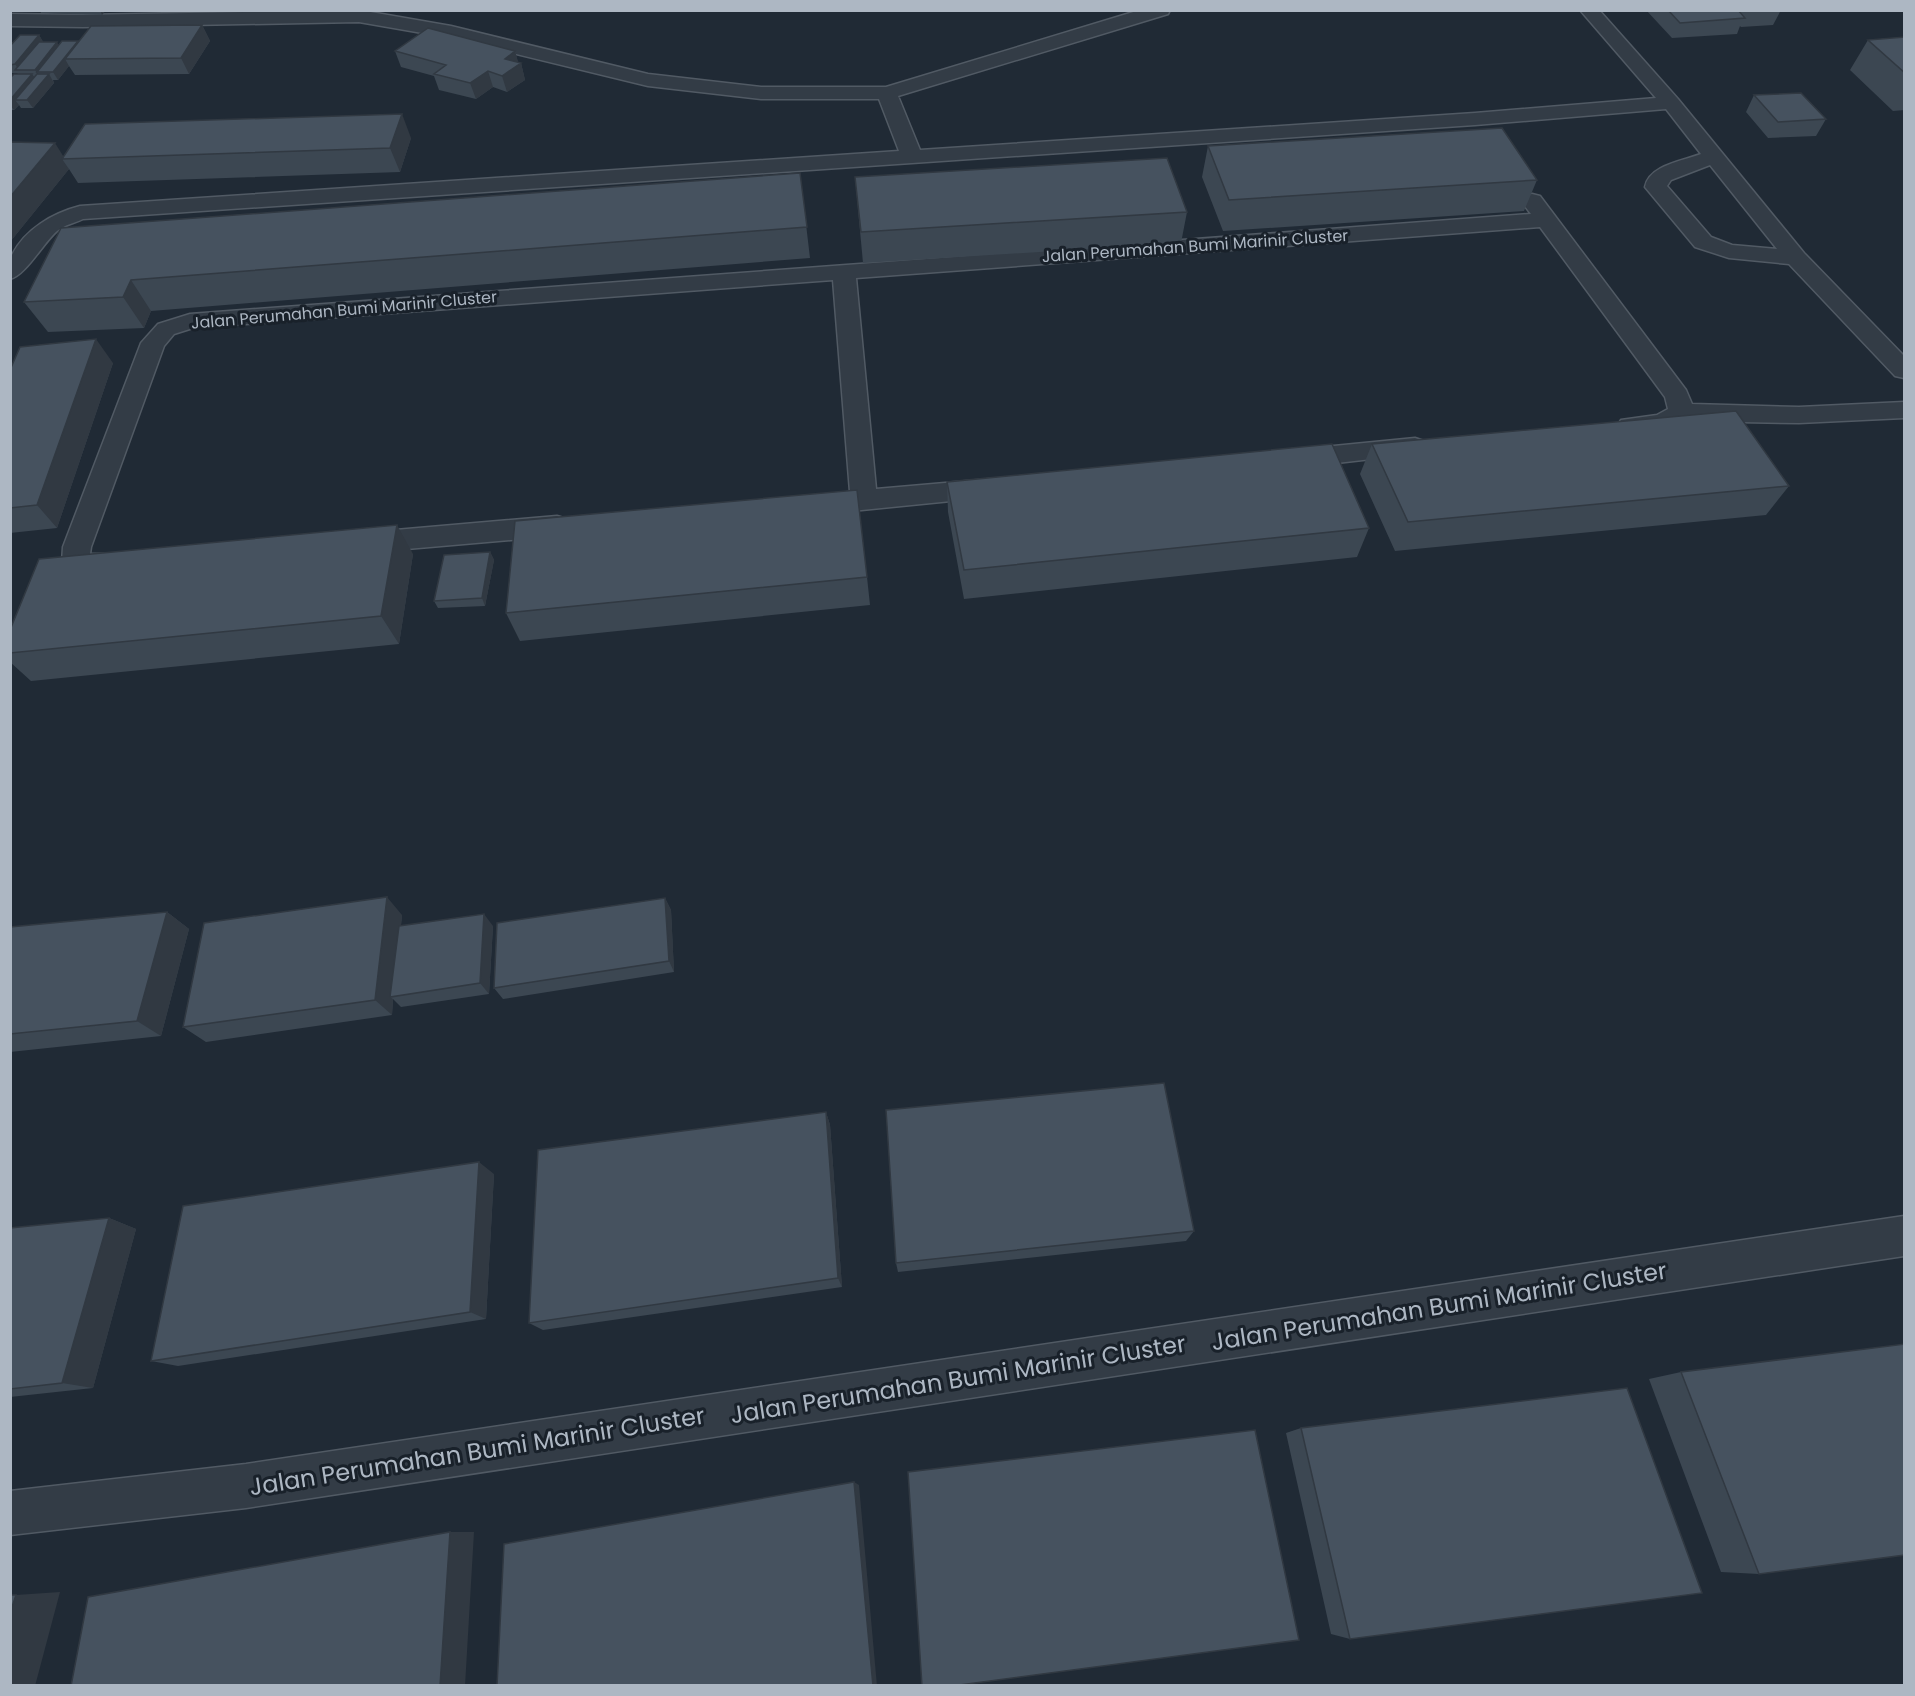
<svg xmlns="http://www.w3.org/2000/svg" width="1915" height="1696" viewBox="0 0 1915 1696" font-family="Poppins,sans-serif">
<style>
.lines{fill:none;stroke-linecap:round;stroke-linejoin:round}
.street-casing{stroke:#515a64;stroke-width:3}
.street{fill:#333c46;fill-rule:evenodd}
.wall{fill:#3c4752}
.shaded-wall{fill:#313942}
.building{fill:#46525f;stroke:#313942;stroke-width:1.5}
.labels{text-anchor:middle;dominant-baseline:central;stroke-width:6;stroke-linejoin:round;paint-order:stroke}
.far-street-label{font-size:16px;fill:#adb7c3;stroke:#19212a}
.near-street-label{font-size:24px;fill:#adb7c3;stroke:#19212a}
</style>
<rect width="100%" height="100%" fill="#202a35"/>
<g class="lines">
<g class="street-casing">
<path id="street" d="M359,10l92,16 197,48 113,13h125l254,-77h30l-2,4 -270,82 22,54 555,-37 181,-15 -76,-88h19l79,89 126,154 100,103v22l-9,-2 -106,-112 -60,-6 -34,-11 -50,-60c4,-22 38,-26 56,-33l-35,-45 -191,16 -1392,94c-8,4 -19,6 -26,12 -14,12 -31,44 -47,48 0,-7 -1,-18 2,-24 13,-26 41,-42 68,-49l819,-55 -20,-52h-118l-113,-13 -197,-48 -92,-16 -276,5 -73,-1v-12l73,1zM1710,165l67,84 -45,-4 -21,-8 -44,-51 4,-6z
M1532,194l8,2 146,194 6,14 107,3 105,-5v16l-105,5 -113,-2 -23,11 -33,3 -9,-3 -4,-6 4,-6 36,-5 11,-6 -3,-12 -125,-170 -684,51 20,211 115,-10 9,2 4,7 -4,7 -9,2 -179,18 -10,-3 -4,-7 4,-7 48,-6 -17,-212 -640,48 -19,6 -10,12 -73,201 -1,7h22l10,3 4,7 -4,7 -29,4 -27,-6 -4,-7 1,-15 78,-204 17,-19 32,-10 1341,-100 -10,-13 3,-5z
M1415,438l9,3 4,6 -4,6 -131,15 -9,-3 -4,-6 4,-6 9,-3z
M557,516l10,3 4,7 -4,7 -10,3 -196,17 -10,-3 -4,-7 4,-7 10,-3z
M1904,1216v40l-1658,252 -236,27v-44l236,-27z"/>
</g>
<use href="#street" class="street"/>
</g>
<path class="wall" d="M40,10h66l-4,5 -61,-2z
M1646,10h135l-8,15 -32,2 -1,-1 -3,8 -65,4z
M202,25l8,16 -21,33 -114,1 -6,-9 -11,14h-5l1,3 -21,25h-12l-2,-3 -5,5h-4v-33l1,1 7,-4 -1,-1h-7v-33l3,3 26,-8 4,7 16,3z
M1905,37v73l-12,1 -43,-41 18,-30z
M395,51h120l3,12h3l4,17 -18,12 -14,-5 -17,12 -37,-9 -5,-14 -33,-9z
M1754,95l72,24 -10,17 -48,2 -22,-26z
M411,138l-11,34 -322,11 -9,-14 -59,73 54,-85z
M1208,146l329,34 -13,31 -301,20 -21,-54z
M800,173l10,85 -659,53 -7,17 -96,4 -24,-30 37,-74z
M855,177l332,35 -6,31 -318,20z
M113,363l-56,165 -47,5v-163z
M1372,444l417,42 -23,29 -371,36 -35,-77z
M947,482l422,46 -12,29 -393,42 -16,-87z
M490,552l4,8 -9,46 -47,2 -4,-7z
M413,554l-14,90 -368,37 -21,-19v-32z
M867,577l3,28 -350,36 -14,-28z
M665,898l6,12 3,62 -171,27 -9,-11z
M167,912l22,17 -28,107 -151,16v-125z
M402,915l-1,10 92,1 -4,68 -88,13 -8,-8 -1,16 -186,27 -23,-15z
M826,1112l4,13 12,162 -299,43 -14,-7z
M494,1174l-8,145 -308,47 -27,-5z
M109,1218l27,11 -43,159 -83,9v-169z
M1194,1231l-8,10 -288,31 -2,-9z
M1681,1372l78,202 -38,-2 -72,-193z
M1301,1428l49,211 -19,-5 -45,-201z"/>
<path class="shaded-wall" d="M100,10h6l-4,5z
M202,25l8,16 -21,33 -8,-16z
M39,35l5,8 -25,27 -4,-6z
M78,41l-13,18 4,7 -11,14 -5,-8z
M57,42l5,8 -25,22 4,6 -1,1 -5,-9z
M515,51l4,14 2,-2 4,17 -18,12 -5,-16 3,-17z
M488,71l5,16 -17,12 -6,-16z
M32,74l6,8 -23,18 4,5 -5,5 -4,-5v-5z
M49,74l5,9 -21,25 -6,-8z
M402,114l9,24 -11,34 -10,-24z
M55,143l10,16h-3l7,10 -59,73v-45z
M131,280l20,31 -7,17 -21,-31z
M96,339l17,24 -56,165 -20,-23z
M397,525l16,29 -14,90 -18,-28z
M490,552l4,8 -9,46 -3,-8z
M387,897l15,18 -8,81 -4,1 3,2 -1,16 -17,-15z
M665,898l6,12 3,62 -5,-11z
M167,912l22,17 -28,107 -24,-15z
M484,914l9,12 -4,68 -9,-11z
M826,1112l4,13 12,162 -4,-9z
M479,1162l15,12 -8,145 -16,-7z
M109,1218l27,11 -43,159 -31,-5z
M854,1482l5,3 18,201h-4z
M450,1532h24l-9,154h-25z
M60,1592l-25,94h-25v-73l6,-18z"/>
<path class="building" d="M1668,10h70l7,8 -65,5z
M202,25l-21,33 -116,1 26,-33z
M428,28l87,23 -10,8 16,4 -19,13 -14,-5 -18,12 -36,-9 12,-9 -51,-14z
M20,35h19l-24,29 -5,1v-19z
M1905,37v36l-37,-33z
M62,41h16l-25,31h-16z
M39,42h18l-22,28h-20z
M14,74h18l-22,26v-22z
M37,74h12l-22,26h-12z
M1801,93l25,26 -48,3 -24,-27z
M402,114l-12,34 -328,11 23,-35z
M1502,128l35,52 -308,20 -21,-54z
M10,142l45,1 -45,54z
M1167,158l20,54 -326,20 -6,-55z
M800,173l7,54 -676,53 -8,17 -99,5 37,-74z
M96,339l-59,166 -27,3v-138l10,-23z
M1736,411l53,75 -381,36 -36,-78z
M1332,444l37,84 -405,42 -17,-88z
M857,490l10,87 -361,36 9,-92z
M397,525l-16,91 -371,37v-23l29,-71z
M490,552l-8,46 -48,3 10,-46z
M387,897l-12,103 -192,27 21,-104z
M665,898l4,63 -175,27 3,-65z
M167,912l-30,109 -127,13v-107z
M484,914l-4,69 -90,14 9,-71z
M1164,1083l30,148 -298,32 -10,-153z
M826,1112l12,166 -309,45 9,-173z
M479,1162l-9,150 -319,49 32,-155z
M109,1218l-47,165 -52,6v-161z
M1905,1344v211l-146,19 -78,-202z
M1627,1388l75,205 -352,46 -49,-211z
M1255,1430l44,210 -347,46h-30l-14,-214z
M854,1482l19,204h-376l7,-142z
M450,1532l-10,154h-369l17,-89z
M10,1595h6l-6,18z"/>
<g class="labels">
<g class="far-street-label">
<text transform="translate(1195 246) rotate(-4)">Jalan Perumahan Bumi Marinir Cluster</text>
<text transform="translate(344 310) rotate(-5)">Jalan Perumahan Bumi Marinir Cluster</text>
</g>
<g class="near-street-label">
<text transform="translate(1439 1306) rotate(-9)">Jalan Perumahan Bumi Marinir Cluster</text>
<text transform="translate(958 1379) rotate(-9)">Jalan Perumahan Bumi Marinir Cluster</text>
<text transform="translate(477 1451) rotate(-9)">Jalan Perumahan Bumi Marinir Cluster</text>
</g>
</g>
<rect width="1915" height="1696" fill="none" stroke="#adb7c3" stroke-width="24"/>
</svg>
